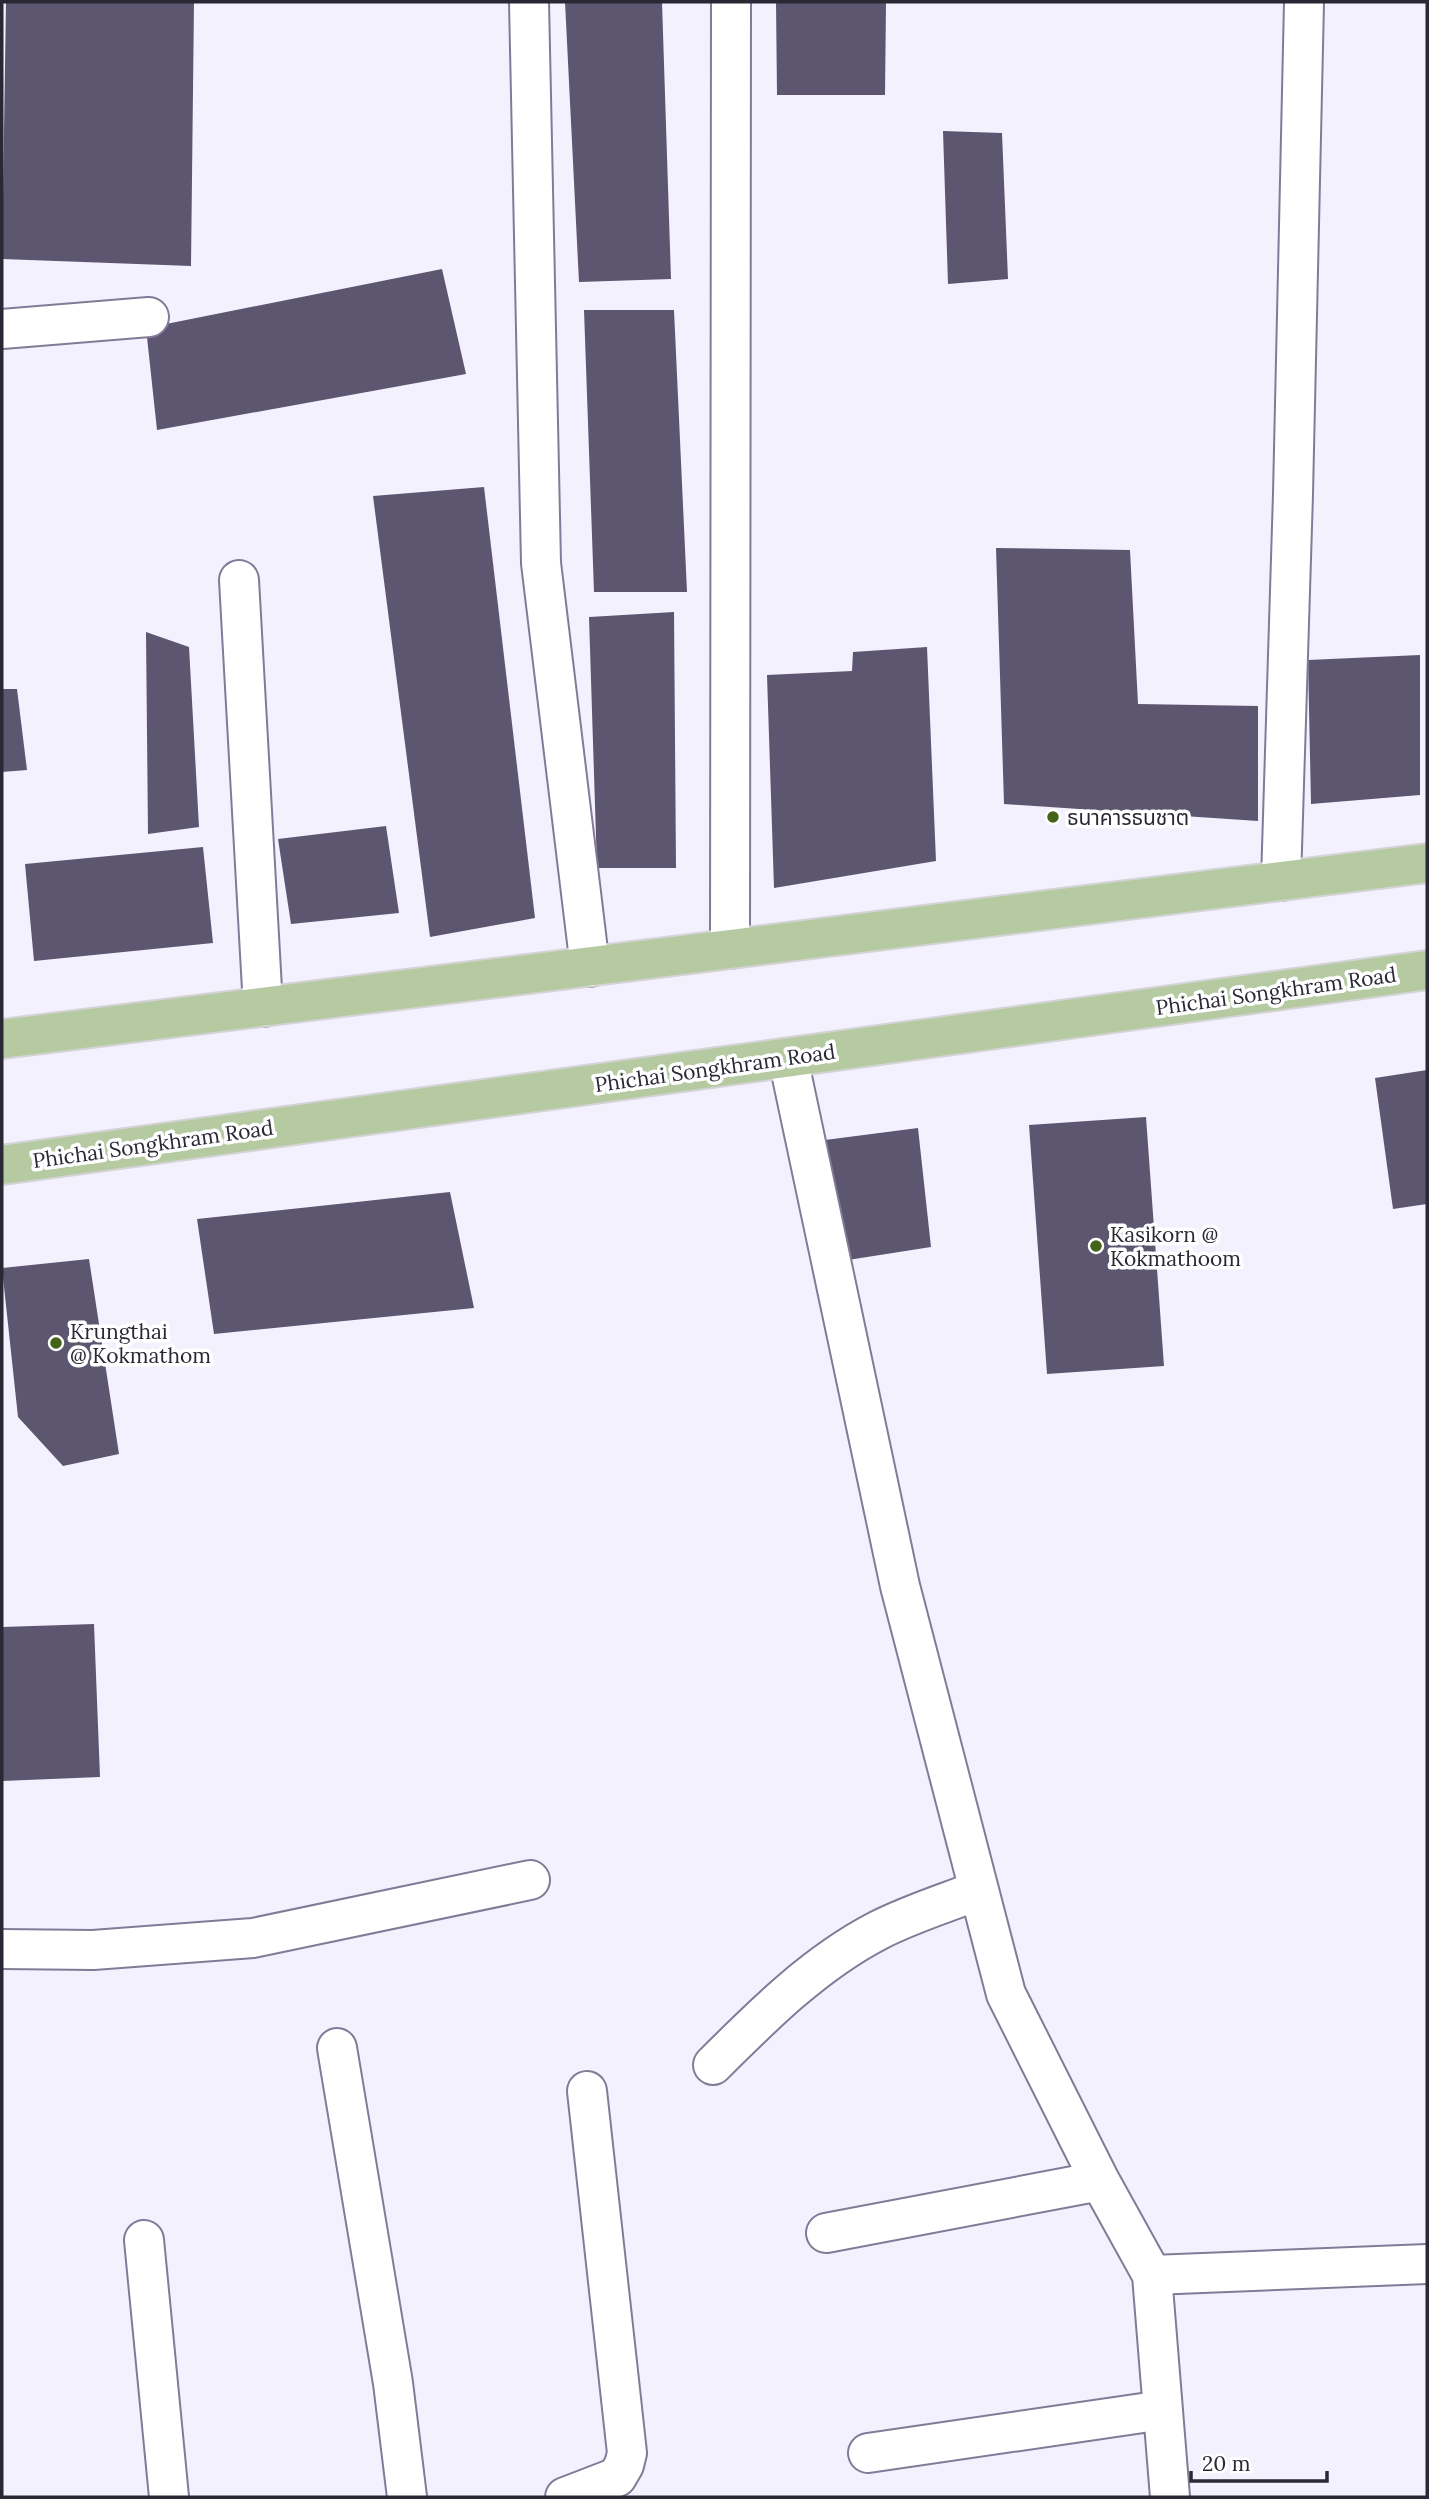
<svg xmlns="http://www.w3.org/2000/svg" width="1429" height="2499" viewBox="0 0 1429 2499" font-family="Lora,'Noto Sans Thai',serif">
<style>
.building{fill:#5d5671}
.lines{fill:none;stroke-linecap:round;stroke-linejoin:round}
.minor-casing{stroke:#827b98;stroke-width:42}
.major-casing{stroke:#d4d4d6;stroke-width:42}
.minor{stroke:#fff;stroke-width:38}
.major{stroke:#b6caa2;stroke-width:38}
.poi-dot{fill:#436318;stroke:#fff;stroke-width:2.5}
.labels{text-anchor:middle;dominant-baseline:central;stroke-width:7;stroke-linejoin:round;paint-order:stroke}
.poi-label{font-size:21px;fill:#2a2834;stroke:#fff;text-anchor:start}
.street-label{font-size:21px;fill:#2a2834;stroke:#fff}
</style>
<rect width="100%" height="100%" fill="#f4f1fe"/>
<path class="building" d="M6,2h188l-3,264 -189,-7z
M565,2h97l9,277 -92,3z
M776,2h110l-1,93h-108z
M943,131l59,2 6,146 -60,5z
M442,269l24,105 -309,56 -11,-102z
M584,310h90l13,282h-93z
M484,487l51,431 -105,19 -57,-441z
M996,548l134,2 8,154 120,2v115l-254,-17z
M674,612l2,256h-79l-8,-251z
M146,632l43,15 10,180 -51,7z
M927,647l9,214 -162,27 -7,-213 85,-4 1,-19z
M1420,655v140l-109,9 -3,-144z
M2,689h15l10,81 -25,2z
M386,826l13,87 -108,11 -13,-85z
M203,847l10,96 -179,18 -9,-97z
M1427,1070v134l-34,5 -18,-131z
M1146,1117l18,249 -117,8 -18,-249z
M918,1128l13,119 -83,13 -23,-120z
M450,1192l24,116 -260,26 -17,-115z
M89,1259l30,195 -56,12 -45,-49 -16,-149z
M94,1624l6,153 -98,4v-154z"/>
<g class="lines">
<g class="minor-casing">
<path id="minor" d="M529,2l12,561 49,404
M2,329l147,-12
M239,580l24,427
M1281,881l12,-387 11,-492
M730,949l1,-947
M788,1058l112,528 106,408 94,187 52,94 18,222
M2,1949l91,1 160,-12 277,-58
M337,2048l56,335 14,114
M713,2065c50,-50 102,-102 166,-135 31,-16 67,-27 100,-40
M826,2233l274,-52
M144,2240l25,257
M1152,2275l275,-11
M868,2453l295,-43
M565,2497l52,-20 7,-12 3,-12 -40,-362"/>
</g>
<g class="major-casing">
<path id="major" d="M2,1039l1425,-176
M2,1165l1425,-195"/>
</g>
<use href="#minor" class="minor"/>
<use href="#major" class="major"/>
</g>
<g class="poi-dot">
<circle cx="1053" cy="817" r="7"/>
<circle cx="1096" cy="1246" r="7"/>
<circle cx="56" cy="1343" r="7"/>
</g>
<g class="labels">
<g class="poi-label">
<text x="1067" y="817">ธนาคารธนชาต</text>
<text x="1110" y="1234">Kasikorn @<tspan x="1110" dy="24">Kokmathoom</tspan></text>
<text x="70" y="1331">Krungthai<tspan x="70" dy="24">@ Kokmathom</tspan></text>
</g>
<g class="street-label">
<text transform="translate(1276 991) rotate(-8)">Phichai Songkhram Road</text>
<text transform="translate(715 1068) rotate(-8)">Phichai Songkhram Road</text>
<text transform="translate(153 1144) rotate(-8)">Phichai Songkhram Road</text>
</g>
</g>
<rect width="1429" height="2499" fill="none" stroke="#2a2834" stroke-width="7"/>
<path d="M1191 2471v10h136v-10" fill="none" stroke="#2a2834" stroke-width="3.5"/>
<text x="1202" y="2471" font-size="21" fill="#2a2834" stroke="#ffffff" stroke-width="5" paint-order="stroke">20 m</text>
</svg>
